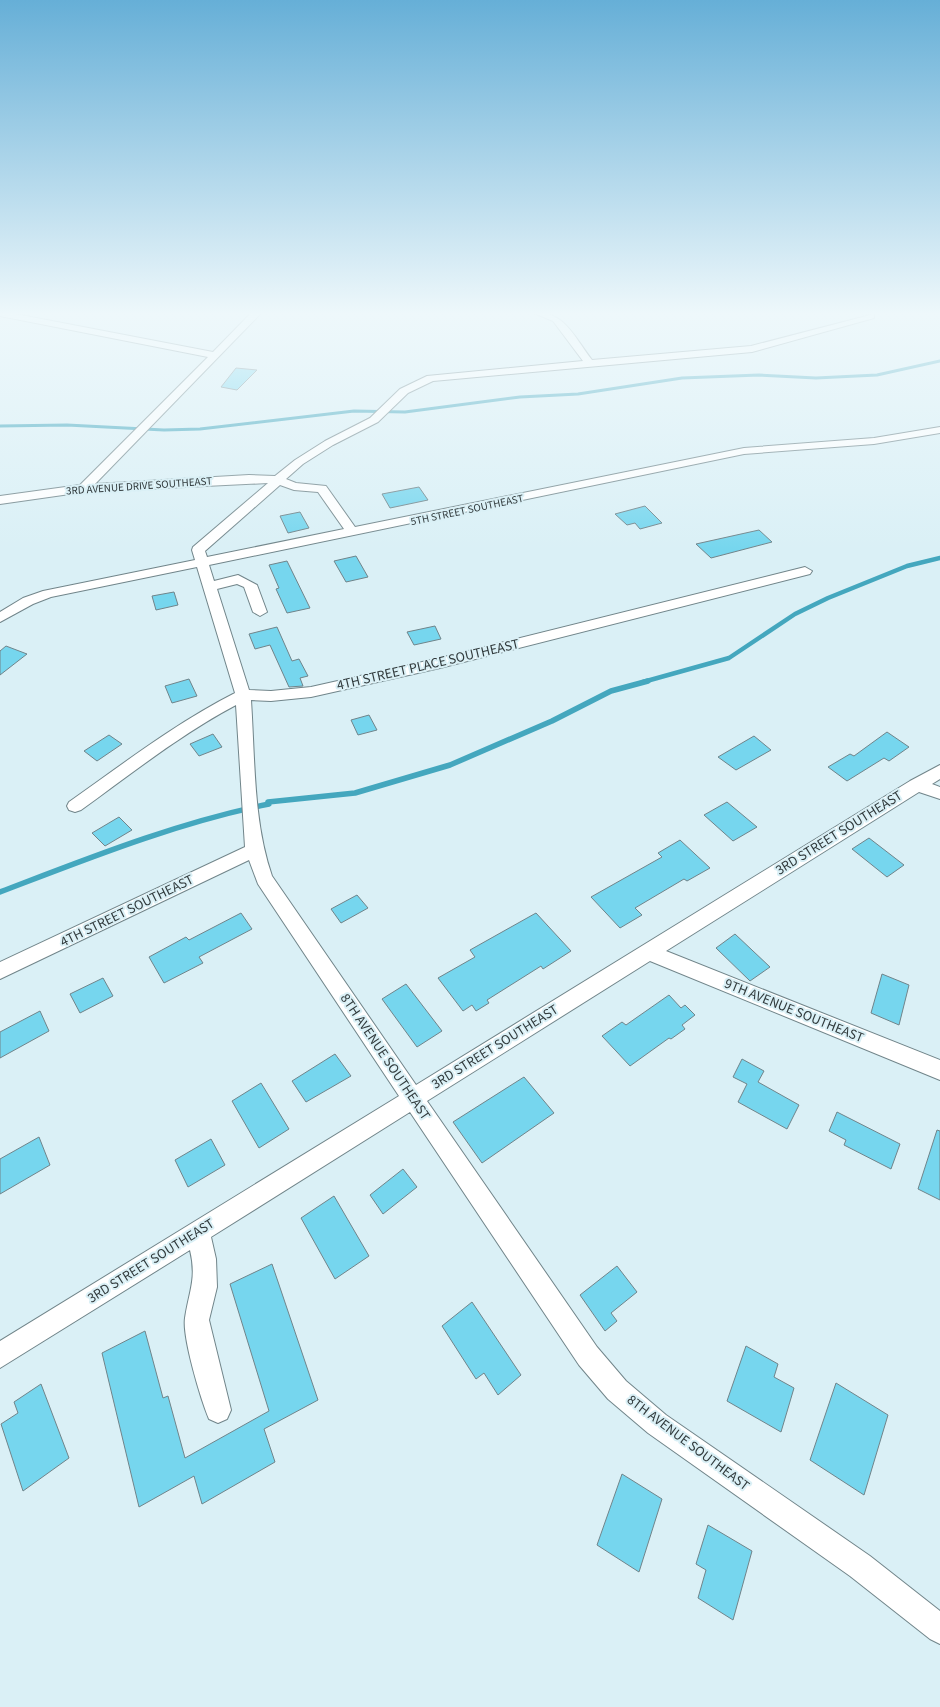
<svg xmlns="http://www.w3.org/2000/svg" width="940" height="1707" viewBox="0 0 940 1707" font-family="'Source Sans 3',sans-serif">
<style>
.lines{fill:none;stroke-linecap:round;stroke-linejoin:round}
.stream-far2{stroke:#44a7be;stroke-width:3}
.stream-far1{stroke:#44a7be;stroke-width:4.5}
.stream{stroke:#44a7be;stroke-width:5.5}
.building{fill:#76d6ee;stroke:#70848a}
.minor-casing{stroke:#71858a;stroke-width:2}
.minor{fill:#fff;fill-rule:evenodd}
.labels{text-anchor:middle;dominant-baseline:central;stroke-width:4;stroke-linejoin:round;paint-order:stroke}
.far-street-label{font-size:11px;fill:#313a3c;stroke:#daf0f6}
.street-label{font-size:14px;fill:#313a3c;stroke:#daf0f6}
</style>
<rect width="100%" height="100%" fill="#daf0f6"/>
<g class="lines">
<path class="stream-far2" d="M0,426l67,-1 97,5 36,-1 154,-18 51,1 115,-15 58,-3 104,-16 77,-3 57,3 61,-3 63,-14"/>
<path class="stream-far1" d="M643,682l86,-24 66,-44 33,-16 79,-32 33,-8"/>
<path class="stream" d="M0,892c89,-34 176,-69 269,-88l-1,-2 87,-9 95,-28 102,-44 59,-30 37,-10"/>
</g>
<path class="building" d="M236,368l21,2 -20,20 -16,-3z
M419,487l9,13 -38,8 -8,-14z
M645,506l17,17 -22,6 -5,-6 -8,2 -12,-11z
M300,512l9,16 -21,5 -8,-17z
M759,530l13,12 -61,16 -15,-14z
M356,556l12,21 -22,5 -12,-21z
M287,561l23,47 -23,5 -11,-24 3,-1 -10,-23z
M174,592l4,13 -22,5 -4,-14z
M435,626l6,13 -27,6 -7,-13z
M277,627l15,34 7,-2 9,17 -8,2 3,8 -14,1 -19,-42 -15,4 -6,-15z
M6,646l21,8 -27,21v-24z
M189,679l8,17 -25,7 -7,-17z
M369,715l8,15 -19,5 -7,-15z
M887,732l22,15 -20,14 -5,-3 -37,23 -19,-14 22,-13 4,2z
M213,734l9,13 -23,9 -9,-12z
M109,735l13,9 -25,17 -13,-10z
M754,736l17,14 -35,20 -18,-13z
M727,802l30,25 -24,14 -29,-26z
M119,817l13,13 -27,16 -13,-13z
M869,838l35,27 -17,12 -35,-28z
M680,840l30,28 -23,13 -3,-2 -49,29 7,7 -22,13 -29,-31 71,-40 -4,-4z
M357,895l11,13 -27,15 -10,-14z
M241,913l11,16 -53,28 4,6 -39,20 -15,-26 37,-20 3,3z
M536,913l35,38 -28,18 -2,-3 -54,34 2,3 -13,8 -4,-6 -9,6 -25,-33 37,-21 -5,-7z
M735,934l35,33 -20,14 -34,-33z
M882,974l27,11 -10,40 -28,-12z
M103,978l10,18 -33,17 -10,-19z
M406,984l36,47 -25,16 -35,-48z
M669,995l12,13 4,-3 10,10 -13,10 3,4 -14,10 -2,-1 -39,28 -28,-30 20,-14 4,3z
M40,1011l9,20 -49,27v-26z
M335,1054l16,22 -45,26 -14,-21z
M742,1059l22,12 -6,11 41,23 -12,24 -49,-27 9,-18 -14,-7z
M524,1077l30,36 -72,50 -29,-41z
M261,1083l28,46 -30,19 -27,-47z
M837,1112l63,32 -9,25 -47,-24 2,-5 -17,-9z
M937,1130l3,1v69l-22,-11z
M39,1137l11,28 -50,29v-35z
M211,1139l14,26 -37,22 -13,-27z
M403,1169l14,18 -34,27 -13,-19z
M334,1196l35,60 -34,23 -34,-61z
M272,1264l46,136 -54,29 11,33 -73,42 -8,-28 -55,31 -37,-154 43,-22 18,67 5,-2 17,62 84,-47 -39,-127z
M617,1266l20,26 -26,21 6,8 -12,10 -25,-36z
M472,1302l49,73 -23,20 -14,-22 -8,6 -34,-53z
M746,1346l32,18 -4,13 20,11 -13,44 -54,-31z
M836,1383l52,32 -24,80 -54,-35z
M41,1384l28,74 -46,33 -22,-67 17,-11 -4,-11z
M622,1474l40,25 -23,73 -42,-27z
M708,1525l44,26 -19,69 -35,-22 8,-28 -10,-6z"/>
<g class="lines">
<g class="minor-casing">
<path id="minor" d="M0,311l213,41 40,-41h10l-168,173 154,-9 26,1 20,-16 30,-19 45,-23 30,-29 27,-13 156,-15 -30,-40 -24,-10c36,0 43,23 63,49l159,-14 123,-32v4l-122,34 -319,29 -25,12 -30,29 -45,23 -30,19 -17,15 10,4 30,3 29,41 389,-79 130,-10 66,-11v6l-66,11 -130,10 -535,111 5,16 24,-6 19,10 10,27 -7,4 -7,-4 -9,-25 -7,-3 -20,5 32,101 22,1 40,-4 129,-29 365,-91 7,4 -2,3 -370,94 -129,29 -40,4 -20,-1c4,59 2,121 21,176l144,209 494,-304 30,-16v14l-8,5 8,3v12l-21,-7 -253,159 274,109v20l-290,-119 -223,140 170,246 29,34 40,34 204,141 70,55v33l-10,-5 -80,-63 -202,-143 -40,-34 -29,-34 -169,-253 -199,125 5,22 1,28 -8,33 22,90 -4,9 -9,4 -9,-4c-8,-19 -27,-82 -24,-101 4,-27 12,-39 5,-68l-190,118v-27l399,-245 -141,-212 -9,-24 -249,119v-17l245,-115 -9,-142c-55,29 -105,69 -155,105l-6,2 -6,-2 -2,-4 2,-4c54,-38 107,-79 166,-109l-38,-126 -146,30 -18,7 -33,18v-10l23,-14 20,-7 152,-31 -3,-10 1,-3 75,-64 -184,9 -84,12v-8l80,-11 128,-128 -208,-41zM280,485l14,5 24,2 26,37 -137,28 -2,-6z"/>
</g>
<use href="#minor" class="minor"/>
</g>
<linearGradient id="sky" x2="0" y2="1"><stop stop-color="#66afd7"/><stop offset="0.57" stop-color="#eef8fb"/><stop offset="1" stop-color="#eef8fb" stop-opacity="0"/></linearGradient>
<rect width="940" height="550" fill="url(#sky)"/>
<g class="labels">
<g class="far-street-label">
<text transform="translate(139 486) rotate(-4)">3RD AVENUE DRIVE SOUTHEAST</text>
<text transform="translate(467 510) rotate(-12)">5TH STREET SOUTHEAST</text>
</g>
<g class="street-label">
<text transform="translate(428 665) rotate(-13)">4TH STREET PLACE SOUTHEAST</text>
<text transform="translate(839 833) rotate(-32)">3RD STREET SOUTHEAST</text>
<text transform="translate(127 911) rotate(-26)">4TH STREET SOUTHEAST</text>
<text transform="translate(794 1011) rotate(22)">9TH AVENUE SOUTHEAST</text>
<text transform="translate(495 1047) rotate(-32)">3RD STREET SOUTHEAST</text>
<text transform="translate(385 1057) rotate(56)">8TH AVENUE SOUTHEAST</text>
<text transform="translate(151 1261) rotate(-32)">3RD STREET SOUTHEAST</text>
<text transform="translate(688 1443) rotate(37)">8TH AVENUE SOUTHEAST</text>
</g>
</g>
</svg>
